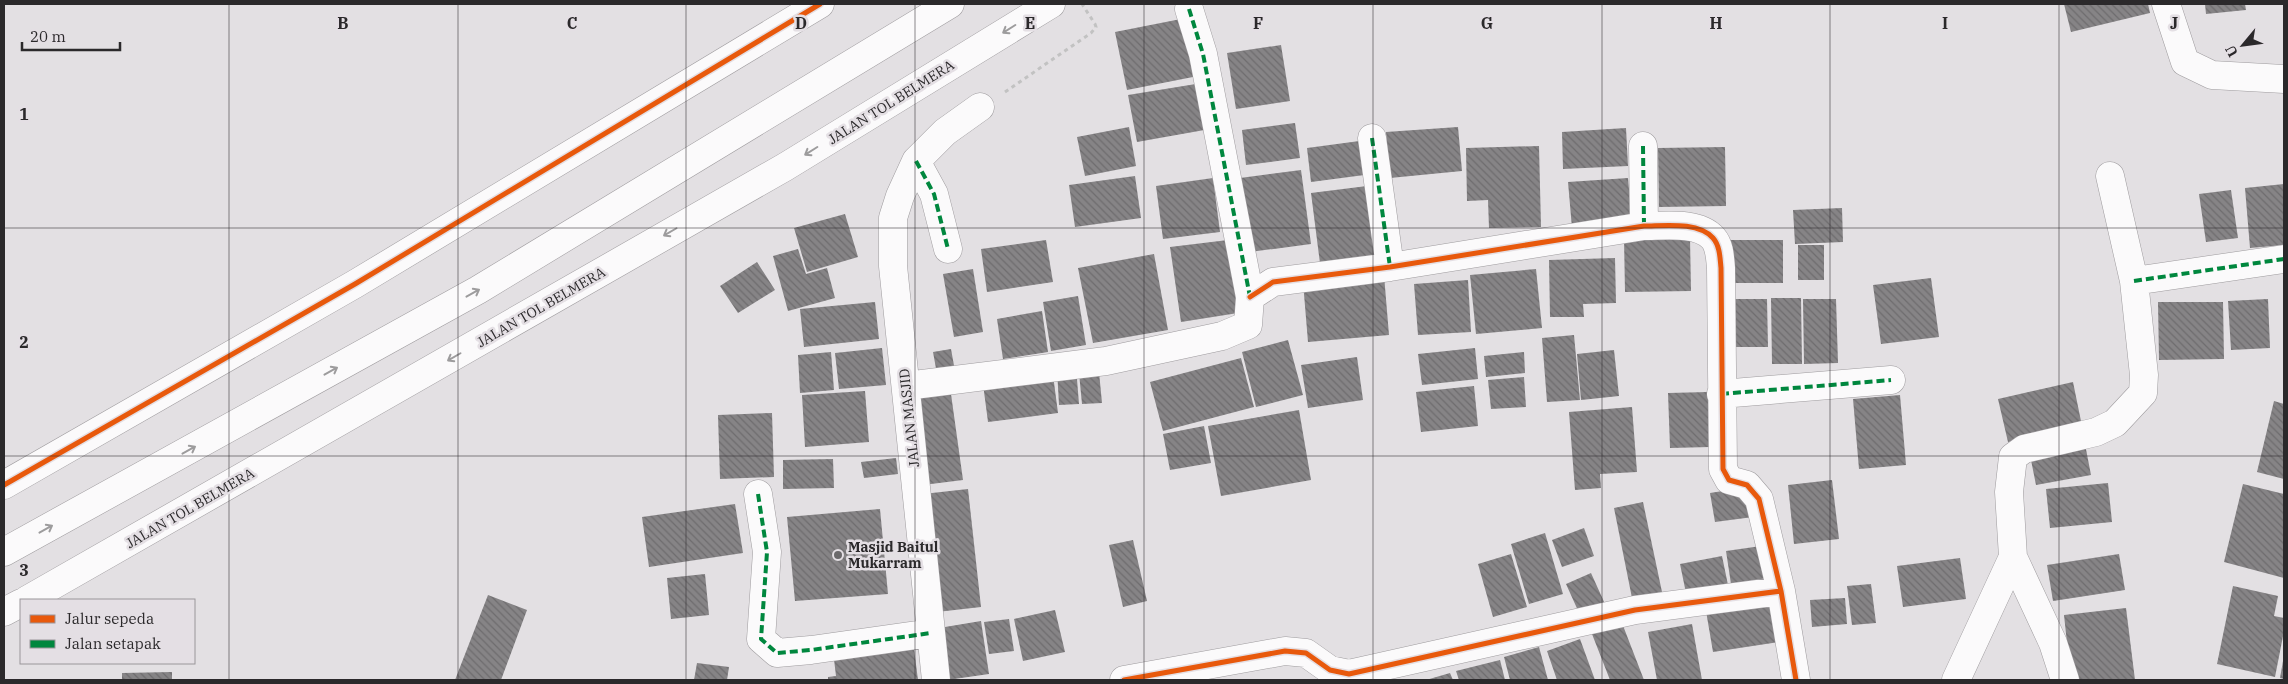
<svg xmlns="http://www.w3.org/2000/svg" width="2288" height="684" viewBox="0 0 2288 684" font-family="'IBM Plex Serif',serif">
<style>
.building{fill:url(#building-back-hatch)}
.lines{fill:none;stroke-linecap:round;stroke-linejoin:round}
.minor-casing{stroke:#9e9b9e;stroke-width:29}
.highway-casing{stroke:#9e9b9e;stroke-width:29}
.path{stroke:#c2c2c2;stroke-width:3;stroke-dasharray:4 4;stroke-linecap:butt}
.minor{stroke:#fbfafb;stroke-width:28}
.highway{stroke:#fbfafb;stroke-width:28}
.quiet{stroke:#00873e;stroke-width:4;stroke-dasharray:8 4;stroke-linecap:butt}
.cycleway-casing{stroke:#e4dfe4;stroke-width:8}
.cycleway{stroke:#e8590c;stroke-width:5}
.oneway{stroke:#9d9c9d}
.grid{fill:none;stroke:#2b292b;stroke-width:1;stroke-opacity:0.55}
.poi-dot{fill:#6b696b;stroke:#e4dfe4;stroke-width:2}
.labels{text-anchor:middle;dominant-baseline:central;stroke-width:5;stroke-linejoin:round;paint-order:stroke}
.street-label{font-size:14px;fill:#2b292b;stroke:#e4dfe4}
.poi-label{font-size:14px;font-weight:bold;fill:#2b292b;stroke:#e4dfe4;text-anchor:start}
.grid-label{font-size:16px;text-anchor:middle;font-weight:bold;fill:#2b292b;stroke:#e4dfe4;stroke-width:5;stroke-linejoin:round;paint-order:stroke}
</style>
<defs>
<pattern id="building-back-hatch" width="6" height="6" patternUnits="userSpaceOnUse" patternTransform="scale(1.25)"><rect width="6" height="6" fill="#868486"/><path d="M-1 5l2 2M0 0l6 6M5-1l2 2" fill="none" stroke="#6e6c6e"/></pattern>
</defs>
<rect width="100%" height="100%" fill="#e3e0e3"/>
<path class="building" d="M2064,4h84l2,9 -79,19z
M2205,4h40l1,6 -40,4z
M1186,18l12,58 -71,14 -12,-58z
M1281,45l9,56 -54,8 -9,-56z
M1202,83l8,46 -73,13 -9,-47z
M1295,123l5,35 -54,7 -4,-35z
M1129,127l7,39 -51,10 -8,-39z
M1458,127l4,44 -72,7 -4,-46z
M1626,128l2,38 -65,3 -1,-37z
M1367,140l5,34 -61,8 -4,-34z
M1539,146l2,81 -52,1 -1,-28 -21,1 -1,-53z
M1725,147l1,59 -67,1 -1,-59z
M1301,170l10,74 -61,8 -10,-74z
M1135,176l6,42 -66,9 -6,-42z
M1213,178l7,54 -57,7 -7,-53z
M1628,178l4,46 -60,4 -4,-46z
M2284,184v61l-34,3 -5,-60z
M1375,185l11,78 -65,8 -10,-78z
M2231,190l7,48 -32,4 -7,-48z
M1842,208l1,34 -48,2 -2,-34z
M845,214l13,43 -51,15 -13,-44z
M1624,238h66l1,53 -66,1z
M1046,240l7,42 -66,10 -6,-43z
M1228,240l10,73 -57,9 -11,-75z
M1728,240h55v43h-55z
M1798,245h26v35h-26z
M798,249l8,25 21,-6 8,30 -47,13 -15,-55z
M1154,254l14,76 -75,13 -15,-75z
M1615,258l1,45 -33,1 1,13h-34l-1,-57z
M757,262l18,28 -37,23 -18,-27z
M973,269l10,63 -29,5 -11,-63z
M1536,269l6,59 -66,6 -6,-59z
M1384,275l5,60 -81,7 -5,-60z
M1931,278l8,59 -58,7 -8,-59z
M1468,280l3,52 -53,3 -4,-51z
M1078,296l8,49 -35,6 -8,-49z
M1771,298h30l1,66h-30z
M1732,299h35l1,48h-36z
M1803,299h33l2,64 -34,1z
M2268,299l2,49 -39,2 -3,-49z
M875,302l4,37 -75,8 -4,-38z
M2158,302h65l1,57 -65,1z
M1042,311l6,41 -45,7 -6,-40z
M1574,335l6,65 -33,2 -5,-64z
M1288,340l15,55 -47,12 -14,-55z
M882,348l4,37 -47,4 -4,-36z
M1475,348l3,31 -56,6 -4,-31z
M951,349l4,22 -18,3 -4,-22z
M1614,350l5,46 -38,4 -4,-46z
M831,352l3,38 -34,3 -2,-38z
M1524,352l1,21 -39,4 -2,-21z
M1357,357l6,43 -55,8 -7,-43z
M1241,358l13,49 -91,24 -13,-49z
M1076,367l3,37 -20,1 -2,-36z
M1099,372l3,31 -20,1 -3,-31z
M1053,375l5,38 -70,9 -5,-38z
M1524,377l2,30 -35,2 -3,-29z
M2073,382l9,44 -74,16 -10,-43z
M1474,386l4,40 -57,6 -5,-40z
M865,391l4,51 -64,5 -3,-52z
M1708,392l2,55 -40,1 -2,-55z
M951,394l12,86 -40,5 -12,-86z
M1900,395l6,70 -47,4 -6,-70z
M2274,401l10,3v75l-27,-7z
M1632,407l5,65 -37,2 1,14 -26,2 -6,-78z
M1299,410l12,70 -90,16 -13,-70z
M772,413l2,64 -54,2 -2,-64z
M1204,426l7,37 -41,7 -7,-36z
M2084,439l7,36 -55,10 -7,-35z
M896,458l2,16 -34,4 -3,-16z
M833,459l1,29 -51,1v-29z
M1832,480l7,59 -45,5 -6,-59z
M2108,483l4,39 -62,6 -4,-39z
M2243,484l41,10v84l-60,-16z
M1748,487l5,30 -38,5 -5,-29z
M968,489l13,118 -44,5 -14,-118z
M1643,502l19,90 -30,6 -18,-90z
M735,504l8,49 -94,14 -7,-50z
M880,509l8,85 -93,7 -8,-84z
M1584,528l10,28 -32,11 -10,-27z
M1545,533l18,61 -34,10 -18,-60z
M1133,540l14,61 -24,6 -14,-62z
M1768,545l5,32 -42,7 -5,-33z
M1511,554l16,53 -34,10 -15,-53z
M2119,554l6,36 -72,11 -6,-36z
M1722,556l6,29 -42,8 -6,-29z
M1960,558l6,41 -63,8 -6,-41z
M1591,573l14,31 -25,11 -14,-31z
M705,574l4,41 -38,4 -4,-41z
M1871,584l5,39 -24,2 -5,-39z
M2233,586l45,10 -4,20 10,2v13l-9,46 -58,-13z
M488,595l39,15 -26,70h-46z
M1845,598l2,26 -35,3 -2,-27z
M1772,600l7,42 -66,10 -7,-41z
M2126,608l9,72h-64l-7,-65z
M1055,610l10,42 -42,9 -9,-42z
M1009,619l5,32 -25,3 -5,-32z
M981,621l8,53 -42,6 -8,-52z
M1622,623l22,57h-34l-18,-46z
M1692,624l10,56h-45l-9,-48z
M1580,639l15,41h-38l-10,-29z
M913,641l5,39h-90v-3l8,-1 -3,-25z
M1539,647l9,33h-38l-6,-23z
M1500,660l5,20h-46l-3,-9z
M2283,661l1,1v17l-4,-1z
M697,663l32,4 -2,13h-33z
M172,672v8h-50v-7z
M1450,673l3,7h-27z"/>
<g class="lines">
<g class="minor-casing">
<path id="minor" d="M2166,4l19,58 27,13 72,4
M1372,138l18,129
M1643,146l1,80
M916,161l18,33 14,55
M2134,281l150,-22
M1250,297l23,-15 117,-15 254,-41c19,0 54,-5 69,12 7,8 7,20 8,30l2,201 6,11 18,5 12,14 22,92 15,89
M906,386l200,-25 116,-25 26,-11 2,-28 -47,-243 -14,-45
M1721,394l170,-14
M4,485l351,-201 465,-280
M758,494l9,58 -6,87 16,14 34,-3 120,-17
M2013,557l40,86 12,37
M936,680l-43,-414v-48l7,-22 16,-35 29,-29 35,-25
M1124,680l161,-29 21,2 24,17 19,4 286,-64 146,-19
M1956,680l57,-123 -4,-65 4,-35 11,-8 72,-17 19,-9 28,-30 1,-18 -10,-94 -24,-105"/>
</g>
<g class="highway-casing">
<path id="highway" d="M4,552l474,-262 472,-286
M27,600l758,-433 266,-163
M4,612l17,-9"/>
</g>
<path class="path" d="M1005,92l86,-59 5,-6 -1,-3 -13,-20"/>
<use href="#minor" class="minor"/>
<use href="#highway" class="highway"/>
<path class="quiet" d="M1189,9l14,45 47,243
M1372,138l18,129
M1643,146l1,80
M916,161l18,33 14,55
M2134,281l150,-22
M1721,394l170,-14
M758,494l9,58 -6,87 16,14 34,-3 120,-17"/>
<g class="cycleway-casing">
<path id="cycleway" d="M1250,297l23,-15 117,-15 254,-41c19,0 54,-5 69,12 7,8 7,20 8,30l2,201 6,11 18,5 12,14 22,92 15,89
M4,485l351,-201 465,-280
M1124,680l161,-29 21,2 24,17 19,4 286,-64 146,-19"/>
</g>
<use href="#cycleway" class="cycleway"/>
</g>
<defs><path id="oneway-shaft" d="M-6 0H5M1.5-3L5.5 0L1.5 3" fill="none" stroke-width="1.6" stroke-linecap="round" stroke-linejoin="round" transform="scale(1.25)"/></defs>
<g class="oneway">
<use href="#oneway-shaft" transform="translate(1009 29) rotate(148)"/>
<use href="#oneway-shaft" transform="translate(811 151) rotate(148)"/>
<use href="#oneway-shaft" transform="translate(670 232) rotate(150)"/>
<use href="#oneway-shaft" transform="translate(473 293) rotate(-29)"/>
<use href="#oneway-shaft" transform="translate(454 357) rotate(150)"/>
<use href="#oneway-shaft" transform="translate(331 371) rotate(-29)"/>
<use href="#oneway-shaft" transform="translate(189 450) rotate(-29)"/>
<use href="#oneway-shaft" transform="translate(46 529) rotate(-29)"/>
</g>
<path class="grid" d="M229,4v676M458,4v676M686,4v676M915,4v676M1144,4v676M1373,4v676M1602,4v676M1830,4v676M2059,4v676M4,228h2280M4,456h2280"/>
<circle class="poi-dot" cx="838" cy="555" r="5"/>
<g class="labels">
<g class="street-label">
<text transform="translate(891 102) rotate(-32)">JALAN TOL BELMERA</text>
<text transform="translate(541 307) rotate(-30)">JALAN TOL BELMERA</text>
<text transform="translate(909 418) rotate(-96)">JALAN MASJID</text>
<text transform="translate(190 508) rotate(-30)">JALAN TOL BELMERA</text>
</g>
<g class="poi-label">
<text x="848" y="547">Masjid Baitul<tspan x="848" dy="16">Mukarram</tspan></text>
</g>
</g>
<g class="grid-label">
<text x="343" y="29">B</text>
<text x="572" y="29">C</text>
<text x="801" y="29">D</text>
<text x="1030" y="29">E</text>
<text x="1258" y="29">F</text>
<text x="1487" y="29">G</text>
<text x="1716" y="29">H</text>
<text x="1945" y="29">I</text>
<text x="2174" y="29">J</text>
<text x="24" y="120">1</text>
<text x="24" y="348">2</text>
<text x="24" y="576">3</text>
</g>
<rect width="2288" height="684" fill="none" stroke="#2b292b" stroke-width="10"/>
<rect x="20" y="599" width="175" height="65" fill="#e4dfe4" stroke="#9a969a"/>
<rect x="30" y="615" width="25" height="8" fill="#e8590c" stroke="#9a969a"/>
<text x="65" y="624" font-size="15" fill="#2b292b">Jalur sepeda</text>
<rect x="30" y="640" width="25" height="8" fill="#00873e" stroke="#9a969a"/>
<text x="65" y="649" font-size="15" fill="#2b292b">Jalan setapak</text>
<g transform="translate(2243 45) rotate(241)" stroke="#e4dfe4" stroke-width="4" paint-order="stroke">
<path d="M0-4L9 19L0 12L-9 19Z" fill="#2b292b"/>
<text y="-8" font-size="14" font-weight="bold" text-anchor="middle" fill="#2b292b">U</text>
</g>
<path d="M22 42v8h98v-8" fill="none" stroke="#2b292b" stroke-width="2.5"/>
<text x="30" y="42" font-size="15" fill="#2b292b" stroke="#e4dfe4" stroke-width="4" paint-order="stroke">20 m</text>
</svg>
